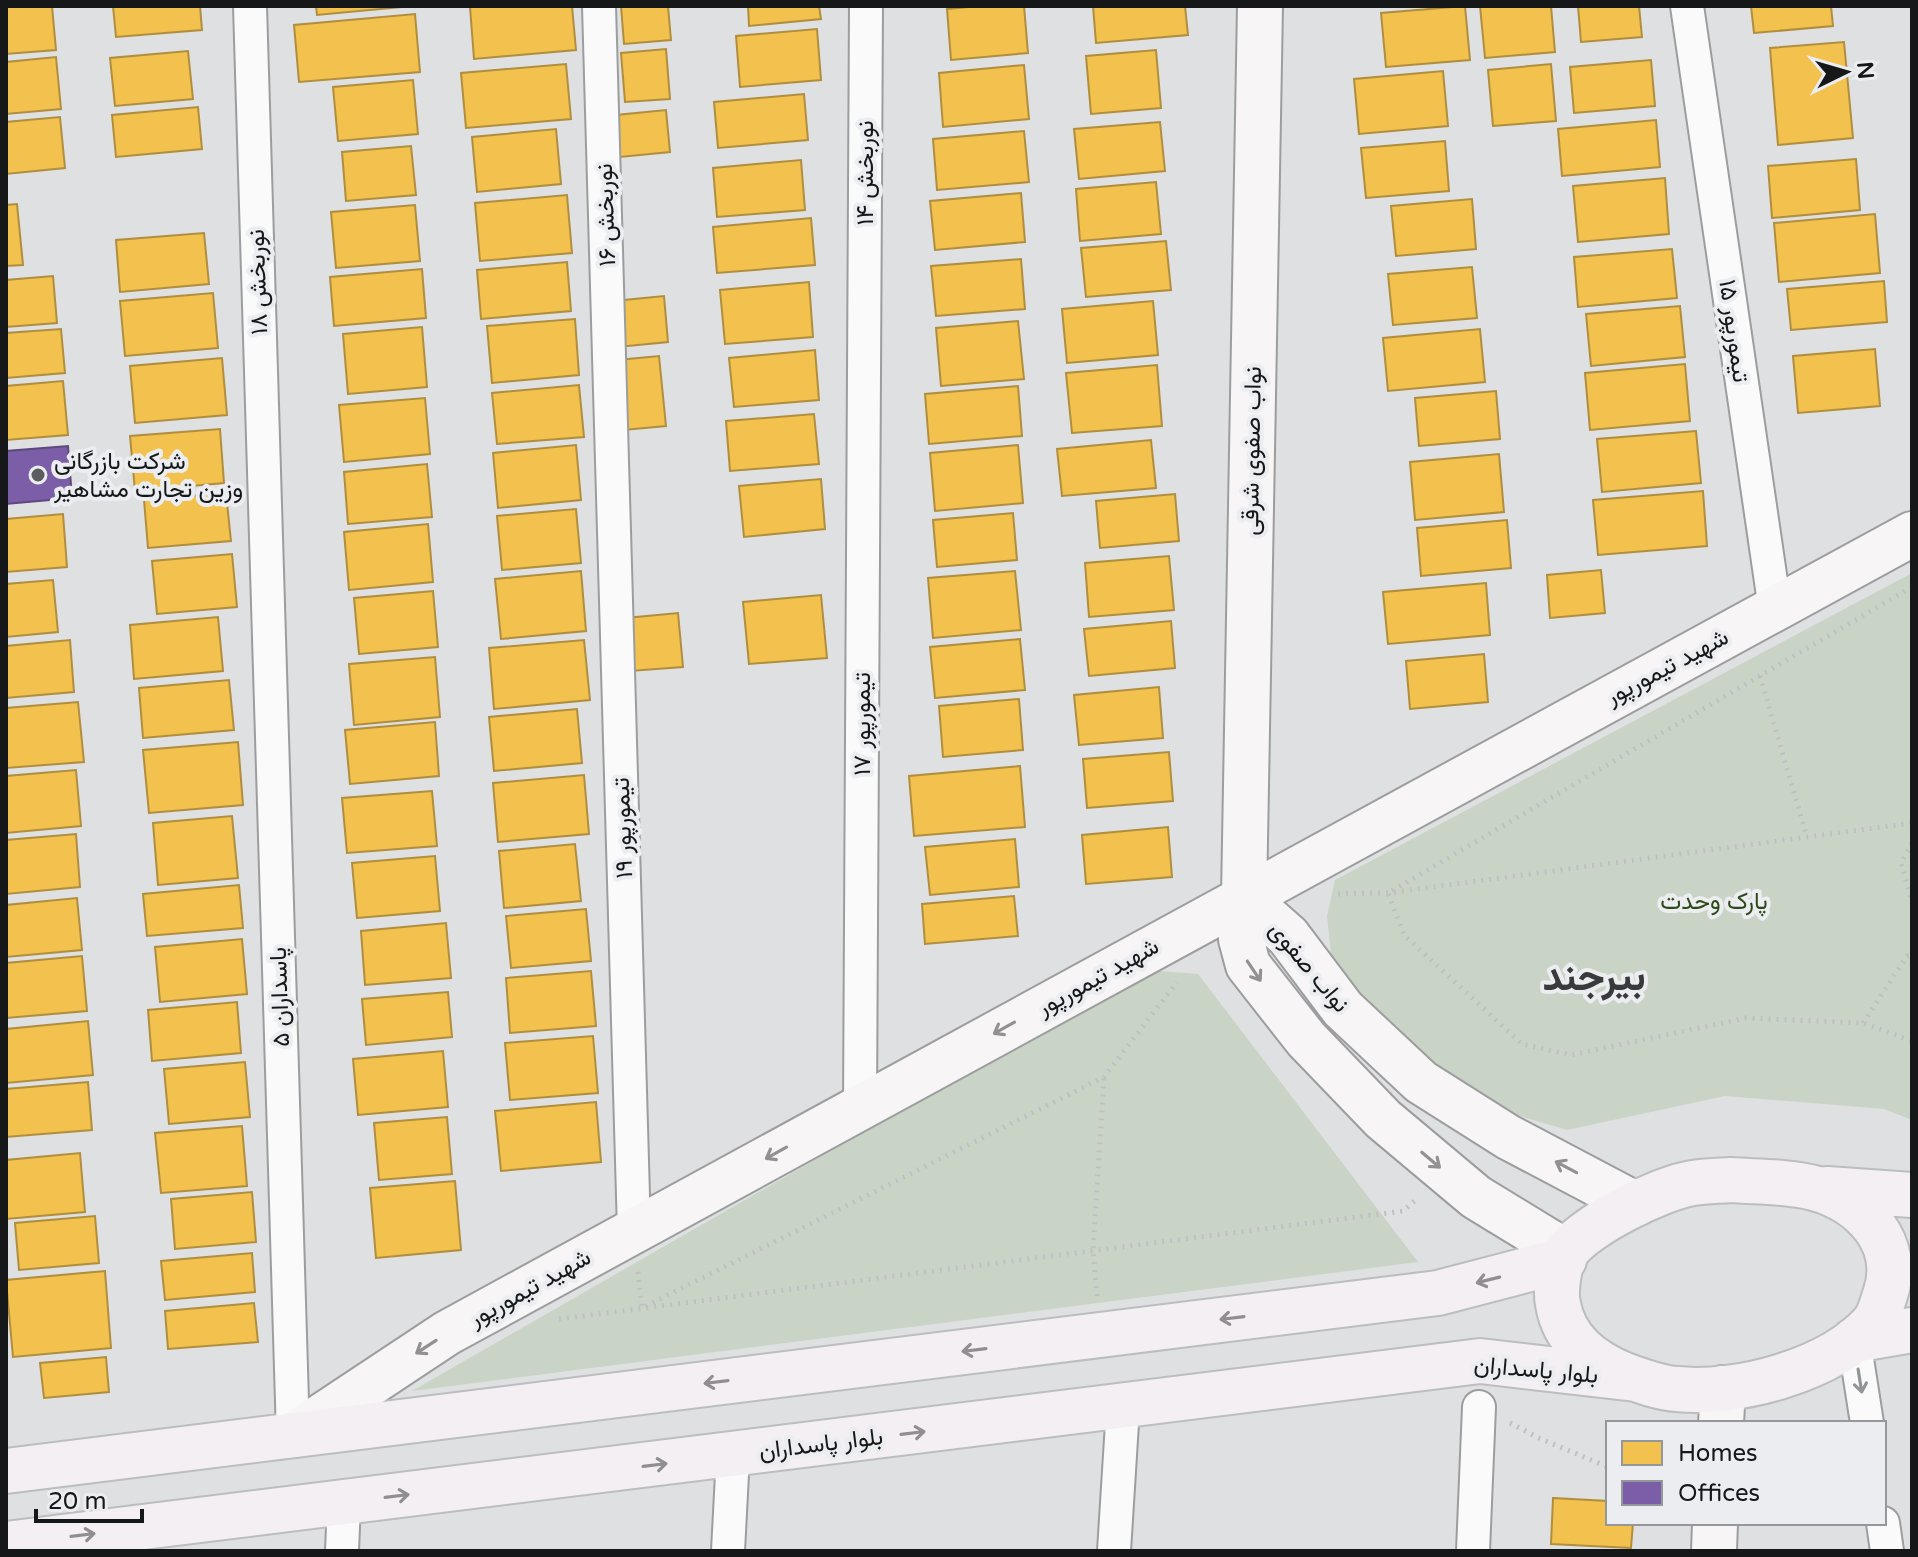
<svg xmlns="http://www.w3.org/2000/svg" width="1918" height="1557" viewBox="0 0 1918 1557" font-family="'Varela Round',Vazirmatn,sans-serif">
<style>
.green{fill:#cad4c6}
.homes{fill:#f2c14e;stroke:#b08e3e;stroke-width:2}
.offices{fill:#7b5ea7;stroke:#5d497c;stroke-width:2}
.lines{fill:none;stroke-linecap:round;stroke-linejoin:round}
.street-casing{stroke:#9c9d9e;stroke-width:36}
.secondary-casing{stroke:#9c9d9e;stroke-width:48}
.primary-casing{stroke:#bcbdbe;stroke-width:48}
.path{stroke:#c0c0c1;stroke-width:5;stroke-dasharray:2 6;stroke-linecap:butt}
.street{stroke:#fafafb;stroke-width:32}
.secondary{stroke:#f7f5f6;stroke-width:44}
.primary{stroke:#f3eff3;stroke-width:44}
.oneway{stroke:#929192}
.oneway2{stroke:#908e90}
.oneway3{stroke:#939495}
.poi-dot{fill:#5c5d5f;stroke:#ebedf0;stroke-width:3}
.labels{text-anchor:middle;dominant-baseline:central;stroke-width:8;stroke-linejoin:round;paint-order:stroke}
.street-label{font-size:24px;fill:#161718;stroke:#ebedf0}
.poi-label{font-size:24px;fill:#161718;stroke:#ebedf0;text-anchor:start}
.park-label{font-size:24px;fill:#2c4917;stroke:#ebedf0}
.town-label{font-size:40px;font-weight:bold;fill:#393a3c;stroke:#ebedf0}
</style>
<rect width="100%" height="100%" fill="#dfe0e2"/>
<path class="green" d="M1912,573v547l-28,-11 -159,-13 -158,34 -74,-22 -69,-38 -77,-83 -16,-33 -4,-38 8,-36z
M1146,970l52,4 220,288 -1006,129z"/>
<path class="homes" d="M6,6h46l4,44 -50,4z
M113,6h87l2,24 -86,7z
M316,6h97l-96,9z
M484,6h88l4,44 -102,9 -4,-52z
M621,6h47l3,34 -47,4z
M748,6h71l2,13 -72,7z
M980,6h44l4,47 -77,7 -4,-51z
M1093,6h92l3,29 -92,8z
M1465,6l5,54 -84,7 -5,-54z
M1480,6h71l4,46 -70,6z
M1578,6h61l3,31 -61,5z
M1751,6h80l2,20 -79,7z
M415,14l5,58 -121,10 -5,-57z
M817,29l4,51 -81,7 -4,-51z
M1844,42l9,96 -75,7 -8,-97z
M666,49l4,50 -45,3 -4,-49z
M1156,50l5,58 -70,6 -5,-58z
M188,51l5,48 -78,7 -5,-48z
M56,57l5,52 -55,5v-52z
M1651,60l4,46 -81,7 -4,-46z
M566,64l5,55 -105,9 -5,-55z
M1551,64l5,57 -63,5 -5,-56z
M1024,65l5,54 -86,8 -4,-54z
M1443,71l5,55 -89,8 -5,-55z
M413,80l5,54 -80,7 -5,-54z
M804,94l4,46 -90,8 -4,-46z
M198,107l4,42 -86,8 -4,-42z
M666,110l4,42 -50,5 -4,-42z
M60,117l5,51 -59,6v-52z
M1656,120l4,47 -98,9 -4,-47z
M1160,122l5,49 -86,8 -5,-50z
M556,129l5,55 -84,8 -5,-55z
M1024,131l5,51 -92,8 -4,-51z
M1445,141l4,50 -83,7 -5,-50z
M411,146l5,49 -70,6 -4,-49z
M1856,159l4,51 -88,8 -4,-52z
M801,160l4,50 -88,7 -4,-49z
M1665,178l4,56 -91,8 -5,-56z
M1156,182l5,52 -81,7 -4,-52z
M1021,193l4,49 -90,8 -5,-49z
M567,195l5,58 -92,8 -5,-58z
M1472,199l4,50 -80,7 -5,-50z
M17,204l6,61 -17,1v-61z
M415,205l5,56 -84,7 -5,-56z
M1875,214l5,59 -101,9 -5,-59z
M811,218l4,47 -98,8 -4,-46z
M204,233l5,51 -89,8 -4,-52z
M1166,241l5,49 -85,7 -5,-49z
M1672,249l5,49 -99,9 -4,-50z
M1021,259l4,50 -89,7 -5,-50z
M567,262l4,49 -90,8 -4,-49z
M1472,267l5,51 -84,7 -5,-51z
M422,269l4,49 -92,8 -4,-49z
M53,276l4,47 -51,4v-47z
M1884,281l3,41 -96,8 -4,-41z
M809,282l4,55 -88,7 -5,-54z
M213,293l5,55 -93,8 -5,-55z
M664,296l4,46 -50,5 -4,-46z
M1153,301l5,54 -91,8 -5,-54z
M1680,306l5,51 -94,9 -5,-52z
M575,319l4,56 -87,8 -5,-57z
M1018,321l6,58 -83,7 -5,-58z
M422,327l5,60 -79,7 -5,-60z
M61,329l4,44 -59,5v-45z
M1480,329l5,53 -97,9 -5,-53z
M1875,349l5,57 -82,7 -5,-57z
M815,350l4,50 -85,7 -5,-49z
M659,356l7,70 -42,4 -6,-70z
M222,358l5,57 -92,8 -5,-57z
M1685,364l5,57 -100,9 -5,-57z
M1157,365l5,61 -90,7 -6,-60z
M63,381l5,54 -62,5v-54z
M579,385l5,52 -87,7 -5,-51z
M1018,386l4,50 -93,8 -4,-50z
M1496,391l4,48 -81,7 -4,-48z
M425,398l5,56 -86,8 -5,-57z
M814,414l5,50 -89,7 -4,-50z
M220,429l4,54 -89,8 -5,-55z
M1696,431l5,52 -99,9 -5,-53z
M1151,440l5,48 -94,8 -5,-47z
M576,445l5,55 -83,8 -5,-55z
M1018,445l5,58 -88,8 -5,-58z
M1499,454l5,58 -89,8 -5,-58z
M427,464l5,53 -84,7 -4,-52z
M821,479l4,50 -81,8 -5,-51z
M1703,491l4,55 -109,9 -5,-55z
M226,493l5,48 -83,7 -4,-48z
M1175,494l4,47 -79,7 -4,-47z
M576,509l5,54 -79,7 -5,-54z
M1013,513l4,47 -80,7 -4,-47z
M63,514l4,53 -61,5v-53z
M1507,520l4,48 -90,8 -4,-48z
M428,524l5,58 -84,8 -5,-58z
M232,554l5,53 -80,7 -5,-53z
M1169,556l5,54 -85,7 -4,-54z
M1601,570l4,43 -55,5 -3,-43z
M581,571l5,60 -85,8 -6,-60z
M1015,571l6,59 -88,8 -5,-60z
M53,580l5,52 -52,5v-53z
M1486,583l4,52 -102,9 -5,-52z
M433,591l5,56 -79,7 -5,-56z
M821,595l6,63 -78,6 -6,-62z
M678,613l5,54 -53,4 -4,-53z
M218,617l5,54 -89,8 -4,-54z
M1171,621l4,47 -86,8 -5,-47z
M1020,639l5,51 -90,8 -5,-51z
M70,640l4,52 -68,6v-52z
M584,640l6,60 -96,9 -5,-61z
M1484,654l4,48 -78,7 -4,-48z
M435,657l5,60 -86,8 -5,-61z
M229,680l5,50 -91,8 -4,-50z
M1159,687l4,51 -84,7 -5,-50z
M1019,699l4,51 -80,7 -4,-51z
M78,702l6,60 -78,6v-60z
M577,709l5,54 -88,8 -5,-54z
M435,722l4,54 -89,8 -5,-54z
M238,742l5,63 -94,8 -6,-63z
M1169,752l4,49 -86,7 -4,-49z
M1020,766l5,61 -111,9 -5,-60z
M76,770l5,56 -75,7v-57z
M584,775l5,59 -91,8 -5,-59z
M432,791l5,55 -90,7 -5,-55z
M232,816l6,62 -80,7 -5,-62z
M1168,827l4,50 -86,7 -4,-49z
M76,834l4,53 -74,7v-54z
M1015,839l4,48 -89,8 -5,-48z
M575,844l6,57 -77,7 -5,-57z
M435,856l5,55 -83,7 -5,-55z
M239,885l4,43 -96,8 -4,-42z
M1014,896l4,40 -93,8 -3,-40z
M77,898l5,52 -76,7v-52z
M586,909l5,52 -80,7 -5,-52z
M446,923l5,55 -86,7 -4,-54z
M242,939l5,55 -87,8 -5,-55z
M82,956l5,55 -81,7v-55z
M591,971l5,55 -86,7 -4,-55z
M448,992l4,45 -86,8 -4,-46z
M237,1002l4,51 -89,8 -4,-51z
M88,1021l5,54 -87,8v-54z
M593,1036l5,57 -88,7 -5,-57z
M443,1051l5,56 -90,8 -5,-56z
M245,1062l5,55 -81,7 -5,-55z
M88,1082l4,48 -86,7v-48z
M596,1102l5,60 -100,9 -6,-60z
M447,1117l5,57 -73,6 -5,-57z
M242,1126l5,60 -86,7 -6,-60z
M80,1153l5,59 -79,7v-59z
M455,1181l6,69 -85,8 -6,-70z
M252,1192l4,50 -81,7 -4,-50z
M95,1216l4,47 -80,7 -4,-47z
M252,1253l3,39 -90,8 -4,-39z
M105,1271l6,77 -98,9 -7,-77z
M254,1303l4,39 -90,7 -3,-38z
M106,1357l3,35 -65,6 -4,-35z
M1553,1498l55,3v22h25l-2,25 -80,-4z"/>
<path class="offices" d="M68,446l4,52 -66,6v-53z"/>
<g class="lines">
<g class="street-casing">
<path id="street" d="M250,6l43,1429
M599,6l35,1225
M1687,6l88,603
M860,1107l6,-1101
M1854,1340l13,83
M1883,1523l4,28
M342,1551l2,-48
M728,1551l5,-96
M1114,1551l9,-144
M1473,1551l6,-144"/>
</g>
<g class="secondary-casing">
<path id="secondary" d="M1260,6l-16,891 -3,42 7,26 58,74 77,80 93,78 90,55
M1244,897l44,39 55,73 78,73 87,55 127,67
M1721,1423l2,-35
M293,1435l154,-102 1465,-799
M1714,1551l1,-28"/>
</g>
<g class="primary-casing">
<path id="primary" d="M1730,1180c27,2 58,1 84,8 49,13 89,56 71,107 -3,9 -6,21 -12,28 -42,47 -134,72 -196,66 -17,-1 -36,-8 -52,-14 -33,-13 -61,-35 -67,-71 -3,-13 1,-42 9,-53 19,-26 94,-63 126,-68 12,-2 25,-2 37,-3z
M1827,1189l85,6
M1854,1340l58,-10
M6,1471l1432,-178 126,-33
M6,1544l1474,-183 156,18"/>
</g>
<path class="path" d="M1912,587l-524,306 16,42 118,109 49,11 175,-37 117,5 49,18
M1760,676l47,161
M1912,843l-11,20 11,39
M1338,894l50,-1 524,-70
M1863,1023l44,-67 5,-1
M638,1272l4,36 462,-231 73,-95
M1097,1296l-4,-45 11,-173
M559,1319l844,-108 15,-13
M1510,1423l31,16 67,28"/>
<use href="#street" class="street"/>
<use href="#secondary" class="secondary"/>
<use href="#primary" class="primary"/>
</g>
<defs><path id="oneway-shaft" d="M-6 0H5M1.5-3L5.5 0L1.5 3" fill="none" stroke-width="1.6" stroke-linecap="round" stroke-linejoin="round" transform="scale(2)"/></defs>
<g class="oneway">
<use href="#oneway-shaft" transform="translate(1254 971) rotate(56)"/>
<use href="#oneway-shaft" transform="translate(1004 1028) rotate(151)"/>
<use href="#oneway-shaft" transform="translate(776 1153) rotate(151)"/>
<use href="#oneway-shaft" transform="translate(1431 1160) rotate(40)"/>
<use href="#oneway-shaft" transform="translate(1566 1167) rotate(-152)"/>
<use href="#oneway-shaft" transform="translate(426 1347) rotate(147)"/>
</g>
<g class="oneway2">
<use href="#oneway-shaft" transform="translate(1488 1280) rotate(166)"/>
<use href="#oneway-shaft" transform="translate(1232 1318) rotate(173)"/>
<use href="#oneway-shaft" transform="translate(974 1350) rotate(173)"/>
<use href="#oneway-shaft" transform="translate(716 1382) rotate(173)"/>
<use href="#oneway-shaft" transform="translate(913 1433) rotate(-7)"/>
<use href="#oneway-shaft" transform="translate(655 1465) rotate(-7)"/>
<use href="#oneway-shaft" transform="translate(397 1496) rotate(-7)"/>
<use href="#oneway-shaft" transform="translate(83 1535) rotate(-7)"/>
</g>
<use class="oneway3" href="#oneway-shaft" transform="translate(1860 1381) rotate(81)"/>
<circle class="poi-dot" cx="38" cy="475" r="8"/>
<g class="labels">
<g class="street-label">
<text transform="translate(865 173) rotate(-90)">نوربخش ۱۴</text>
<text transform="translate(606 215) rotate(-92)">نوربخش ۱۶</text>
<text transform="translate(258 282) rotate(-92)">نوربخش ۱۸</text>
<text transform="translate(1734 331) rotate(82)">تیمورپور ۱۵</text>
<text transform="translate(1252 451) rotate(-89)">نواب صفوی شرقی</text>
<text transform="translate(1667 667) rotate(-28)">شهید تیمورپور</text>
<text transform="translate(862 724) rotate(-90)">تیمورپور ۱۷</text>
<text transform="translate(623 828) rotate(-92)">تیمورپور ۱۹</text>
<text transform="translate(1309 967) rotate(50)">نواب صفوی</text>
<text transform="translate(1098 977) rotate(-29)">شهید تیمورپور</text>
<text transform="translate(280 997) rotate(-92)">پاسداران ۵</text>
<text transform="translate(530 1288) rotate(-29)">شهید تیمورپور</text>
<text transform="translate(1536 1370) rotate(5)">بلوار پاسداران</text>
<text transform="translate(821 1444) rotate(-7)">بلوار پاسداران</text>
</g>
<g class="poi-label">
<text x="54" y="461">شرکت بازرگانی<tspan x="54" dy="28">وزین تجارت مشاهیر</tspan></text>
</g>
<g class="park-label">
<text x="1714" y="901">پارک وحدت</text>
</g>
<g class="town-label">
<text x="1594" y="977">بیرجند</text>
</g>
</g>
<rect width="1918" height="1557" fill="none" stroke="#161718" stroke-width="16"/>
<rect x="1606" y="1421" width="280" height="104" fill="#ebedf0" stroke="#96979a" stroke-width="2"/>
<rect x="1622" y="1441" width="40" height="24" fill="#f2c14e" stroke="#96979a" stroke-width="2"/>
<text x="1678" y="1461" font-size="24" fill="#161718">Homes</text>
<rect x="1622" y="1481" width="40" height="24" fill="#7b5ea7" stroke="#96979a" stroke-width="2"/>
<text x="1678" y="1501" font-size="24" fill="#161718">Offices</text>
<g transform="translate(1846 72) rotate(85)" stroke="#ebedf0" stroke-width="6" paint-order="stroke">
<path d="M0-6L14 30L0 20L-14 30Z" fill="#161718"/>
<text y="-12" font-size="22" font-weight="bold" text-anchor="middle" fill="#161718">N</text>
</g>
<path d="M36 1509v12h106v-12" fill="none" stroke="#161718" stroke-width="4"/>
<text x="48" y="1509" font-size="24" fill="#161718" stroke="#ebedf0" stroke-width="6" paint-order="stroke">20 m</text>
</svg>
